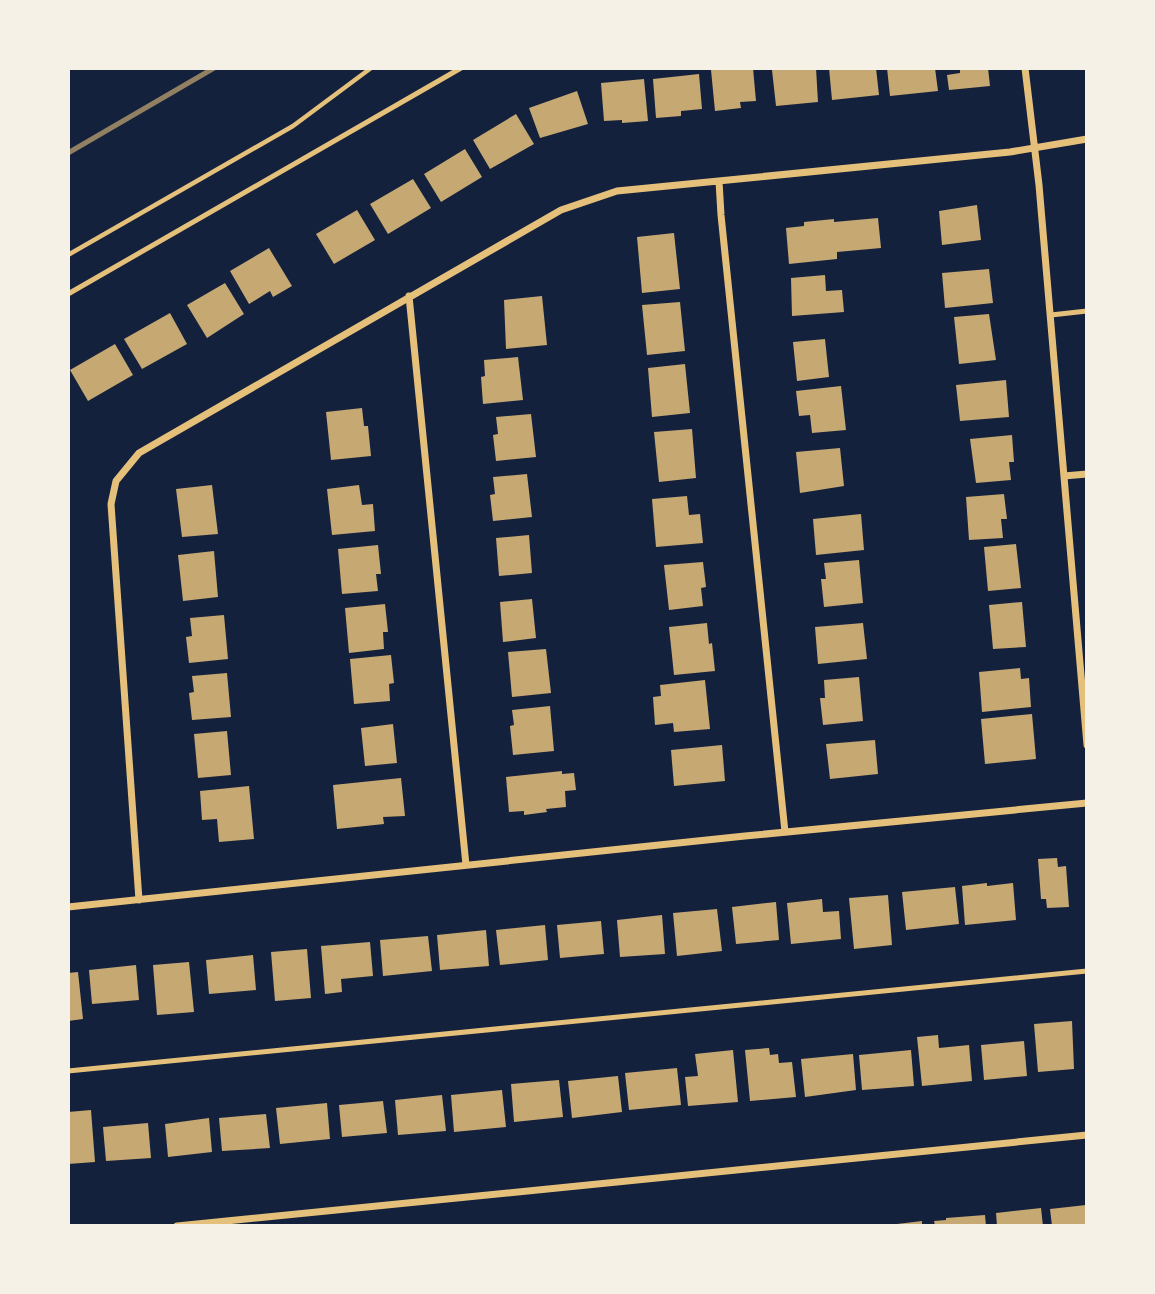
<svg xmlns="http://www.w3.org/2000/svg" width="1155" height="1294" viewBox="0 0 1155 1294" font-family="'DM Sans',sans-serif">
<style>
.building{fill:#c6a872}
.lines{fill:none;stroke-linecap:round;stroke-linejoin:round}
.path{stroke:#e5c07b;stroke-width:4.5}
.service{stroke:#e5c07b;stroke-width:5}
.minor{stroke:#e5c07b;stroke-width:7}
.rail{stroke:#918062;stroke-width:5}
</style>
<rect width="100%" height="100%" fill="#14213d"/>
<path class="building" d="M725,68h28l3,33 -16,1 1,6 -26,3 -4,-41z
M793,68h23l2,34 -42,4 -4,-36z
M829,68h47l3,27 -47,5z
M887,68h48l3,23 -48,5z
M960,68h28l2,18 -41,4 -2,-15 13,-2z
M699,74l3,35 -21,2v5l-25,2 -3,-39z
M644,79l4,42 -26,2v-3l-18,1 -3,-38z
M577,91l11,33 -48,14 -11,-30z
M516,114l18,30 -44,25 -17,-29z
M465,149l17,28 -41,25 -17,-28z
M413,179l18,29 -43,26 -18,-30z
M977,205l4,35 -39,5 -3,-34z
M357,210l18,30 -41,24 -18,-30z
M878,218l3,30 -44,4v7l-48,5 -3,-36 18,-2v-4l30,-3v3z
M674,233l6,56 -38,4 -5,-56z
M269,248l23,38 -19,11 -3,-6 -21,13 -19,-33z
M989,269l4,34 -48,5 -3,-35z
M825,275l1,16 16,-1 2,22 -52,4 -1,-38z
M225,283l19,31 -37,24 -20,-33z
M542,296l5,49 -41,4 -2,-49z
M680,302l5,49 -38,4 -5,-50z
M170,313l17,31 -45,25 -18,-30z
M989,314l7,46 -37,4 -5,-47z
M825,339l4,38 -32,4 -4,-39z
M115,344l18,31 -45,26 -18,-31z
M518,357l5,43 -40,4 -2,-27 4,-1 -1,-16z
M685,364l5,49 -38,4 -4,-49z
M1006,380l3,37 -49,4 -4,-36z
M841,386l5,44 -34,3 -2,-18 -11,1 -3,-25z
M362,408l2,18h4l3,30 -40,4 -5,-48z
M531,414l5,43 -40,4 -3,-26 5,-1 -2,-17z
M692,429l4,49 -37,4 -5,-50z
M1012,435l2,27h-5l2,18 -35,3 -6,-44z
M840,448l4,38 -44,7 -4,-41z
M527,474l5,43 -39,4 -3,-26 5,-1 -2,-17z
M212,485l6,49 -36,3 -6,-48z
M359,485l3,20 11,-1 2,27 -43,4 -5,-46z
M1004,494l3,25h-6l2,19 -34,2 -3,-43z
M687,496l2,19 11,-1 3,29 -47,4 -4,-48z
M861,514l3,36 -48,5 -3,-36z
M529,535l3,38 -33,3 -3,-38z
M1016,544l5,44 -33,3 -4,-44z
M378,545l3,29h-5l2,17 -36,3 -4,-45z
M214,551l4,46 -35,4 -5,-46z
M859,560l4,43 -39,4 -3,-28h5l-2,-16z
M703,562l3,25 -5,1 2,18 -34,4 -5,-45z
M532,599l4,39 -33,4 -3,-40z
M1022,602l4,45 -33,2 -4,-44z
M385,604l3,28h-5l1,17 -35,4 -4,-45z
M224,615l4,44 -39,4 -3,-26 6,-1 -2,-18z
M707,623l2,21 3,-1 3,28 -41,4 -5,-48z
M863,623l4,36 -49,5 -3,-37z
M546,649l5,44 -39,4 -4,-45z
M391,655l3,28 -5,1 1,17 -36,3 -4,-45z
M1020,668l1,11 8,-1 2,29 -49,5 -3,-40z
M227,673l4,44 -39,3 -3,-27 5,-1 -2,-16z
M859,677l4,44 -40,4 -3,-27h5l-1,-18z
M705,680l5,49 -36,3 -1,-9 -18,2 -2,-28 8,-1 -1,-11z
M550,706l4,45 -41,4 -3,-29 4,-1 -2,-15z
M1032,714l4,45 -51,5 -4,-45z
M393,724l4,39 -32,3 -4,-38z
M227,731l4,44 -33,3 -4,-44z
M875,740l3,34 -48,5 -4,-35z
M722,745l3,36 -51,5 -3,-36z
M562,771v3l12,-1 2,17 -11,1 1,16 -20,2 1,3 -23,3v-4l-15,1 -3,-35z
M401,778l4,38 -22,1 1,7 -47,5 -4,-44z
M249,786l5,53 -35,3 -2,-23 -15,1 -2,-29z
M1057,858l1,9 8,-1 3,41 -22,1 -1,-9h-5l-3,-40z
M987,883v3l26,-3 3,37 -51,5 -3,-39z
M955,887l4,37 -53,6 -4,-38z
M888,895l4,50 -38,4 -5,-51z
M822,899l1,13 16,-1 2,28 -50,5 -4,-41z
M776,902l3,38 -43,4 -4,-37z
M717,909l5,42 -45,5 -4,-43z
M662,915l3,39 -45,3 -3,-37z
M601,921l3,33 -44,4 -3,-33z
M545,925l3,35 -48,5 -4,-35z
M486,930l3,36 -49,4 -3,-35z
M428,936l4,35 -49,5 -3,-36z
M370,942l3,34 -32,3 1,13 -17,2 -4,-48z
M307,949l4,49 -36,3 -4,-49z
M253,955l3,35 -47,4 -3,-34z
M189,962l5,50 -37,3 -4,-50z
M136,965l3,35 -47,4 -3,-34z
M78,972l5,47 -15,2v-48z
M1072,1021l2,48 -36,3 -4,-48z
M938,1035l1,13 30,-3 3,36 -50,5 -5,-49z
M1024,1041l3,35 -43,4 -3,-35z
M769,1048l1,7 8,-1 1,9 13,-1 4,35 -46,4 -5,-51z
M733,1050l5,52 -50,4 -3,-29 13,-1 -3,-22z
M911,1050l3,36 -52,4 -3,-35z
M853,1054l3,36 -51,7 -4,-38z
M677,1068l4,37 -52,5 -4,-37z
M618,1076l4,36 -50,6 -4,-37z
M559,1080l4,37 -49,5 -3,-38z
M502,1090l4,37 -52,5 -3,-37z
M442,1095l4,36 -48,4 -3,-35z
M383,1101l4,32 -45,4 -3,-32z
M327,1103l3,36 -50,5 -4,-36z
M91,1110l4,52 -27,2v-52z
M266,1114l4,34 -48,3 -3,-33z
M209,1118l3,34 -44,5 -3,-33z
M148,1123l3,35 -45,3 -3,-34z
M1086,1205l1,21h-35l-2,-17z
M1041,1208l2,18h-46l-1,-13z
M985,1215l1,11h-51l-1,-5 12,-1v-2z
M922,1221v5h-25v-2z"/>
<g class="lines">
<path class="path" d="M68,255l225,-129 78,-58"/>
<path class="service" d="M68,294l393,-226
M1051,315l36,-4
M68,1071l1019,-100"/>
<path class="minor" d="M1025,68l14,117 48,560
M719,181l2,34 64,617
M409,296l57,569
M1064,476l23,-2
M139,900l-28,-396 5,-23 23,-28 422,-243 56,-19 393,-39 77,-13
M68,907l677,-71 342,-33
M177,1226l910,-91"/>
<path class="rail" d="M68,153l146,-85"/>
</g>
<rect width="1155" height="1294" fill="none" stroke="#f6f1e7" stroke-width="140"/>
</svg>
